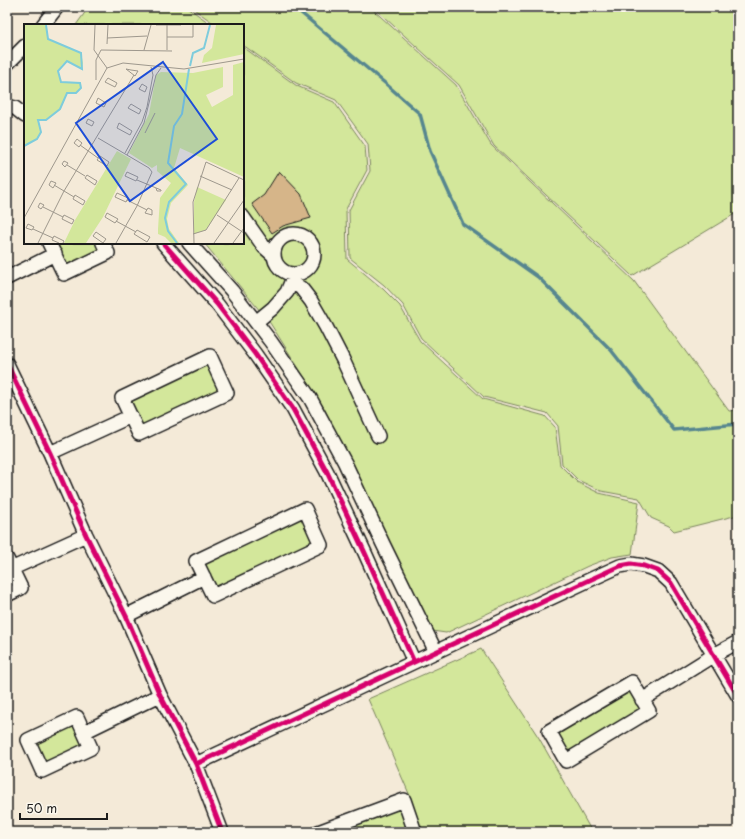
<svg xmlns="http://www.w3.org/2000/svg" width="745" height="839" viewBox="0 0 745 839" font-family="'Playpen Sans',sans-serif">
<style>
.green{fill:#d3e79b;stroke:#78825c}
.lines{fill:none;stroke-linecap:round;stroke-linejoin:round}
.stream{stroke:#57868f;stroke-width:3.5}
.building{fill:#d6b589;stroke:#1c1c1c}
.street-casing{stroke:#1c1c1c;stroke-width:16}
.street{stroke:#fbf7ec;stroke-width:13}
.cycleway-casing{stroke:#fbf7ec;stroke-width:8}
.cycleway{stroke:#d6006c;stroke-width:5}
.inset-river{fill:none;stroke:#7eccdc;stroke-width:2}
.inset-road{fill:none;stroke:#9e988d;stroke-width:1}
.view{fill:#1d4ed8;fill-opacity:0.15;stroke:#1d4ed8;stroke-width:2}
.inset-edge{fill:none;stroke:#1c1c1c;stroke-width:2}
</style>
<rect width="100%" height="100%" fill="#f4ead8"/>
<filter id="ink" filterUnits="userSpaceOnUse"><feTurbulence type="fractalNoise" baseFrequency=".025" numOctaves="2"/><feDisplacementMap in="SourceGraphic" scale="8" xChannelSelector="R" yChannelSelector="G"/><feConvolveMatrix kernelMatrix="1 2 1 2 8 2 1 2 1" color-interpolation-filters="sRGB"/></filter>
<g filter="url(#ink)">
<path class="green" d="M89,7h98l25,18h-136z
M191,7h179l86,78 35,60 143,136 95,130 9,-1v105l-64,16 -5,-5 -18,-8 -12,-20 -38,-7 -23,-11 -16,-16 -4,-38 -11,-13 -63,-16 -63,-59 -18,-33 -19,-20 -34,-27 -1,-48 21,-39 -2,-27 -32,-44 -40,-17 -53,-38v-20h-27z
M373,7h365v205l-106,64 -138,-130 -35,-61z
M243,47l54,39 37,16 31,44 2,24 -21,39 1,50 36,30 17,17 20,35 63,58 62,17 10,11 5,38 17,17 22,11 40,9 -7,52 -20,3 -24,9 -142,67 -14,-2 -108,-223 -54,-85 -66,-80h39z
M54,243h45l3,7 -37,18z
M207,362l13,27 -77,39 -13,-27z
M302,514l15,29 -102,49 -14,-29z
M481,649l58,89 53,94h-171l-11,-36 -42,-97z
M630,685l16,26 -79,47 -15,-26z
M75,719l13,27 -44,22 -13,-27z
M402,803l10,29h-86z"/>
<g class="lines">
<path class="stream" d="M294,7l92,77 34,30 10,37 33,73 75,53 73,73 63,80 64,-6"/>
</g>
<path class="building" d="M279,171l22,23 10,24 -28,8 -11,7 -20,-29 12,-9z"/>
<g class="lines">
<g class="street-casing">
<path id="street" d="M43,25l14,-18
M7,64l18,-18
M7,106l8,2 10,8
M243,217l21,30 9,8
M274 254a20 20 0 1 1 40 0a20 20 0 1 1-40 0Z
M49,243l15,31 44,-21 -5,-10
M163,243l54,61 38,50 38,55 34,63 38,81 49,109
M189,243l43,48 39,51 39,56 35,65 38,81 53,108
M7,278l48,-24
M291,282l10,6 10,13 15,26 17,33 35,76
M256,322l17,-14 14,-16 7,-17
M210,356l17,37 -88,41 -17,-36z
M7,364l43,89 36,82 40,81 34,79 36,69 26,68
M50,453l81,-37
M305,509l16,36 -108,51 -17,-35z
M7,559l14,29 -14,7
M11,569l75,-34
M126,616l78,-39
M632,682l17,29 -83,50 -17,-30z
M642,700l72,-45 24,-13
M77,717l14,31 -49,23 -14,-31z
M84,732l76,-37
M196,764l389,-182 35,-16 11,-2 13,2 14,5 13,12 67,113
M318,832l86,-32 11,32"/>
</g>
<use href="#street" class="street"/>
<g class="cycleway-casing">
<path id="cycleway" d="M163,243l54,61 38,50 38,55 34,63 38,81 49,109
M7,364l43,89 36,82 40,81 34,79 36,69 26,68
M196,764l389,-182 35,-16 11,-2 13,2 14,5 13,12 67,113"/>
</g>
<use href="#cycleway" class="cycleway"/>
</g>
</g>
<g transform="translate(24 24)">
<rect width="220" height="220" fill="#f4ead8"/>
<path d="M0,1h22l2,14 33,14 2,10 -1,6 -15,-8 -5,4 -4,6 3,11 19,1 1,5 -5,5h-9l-7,16 -14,11h-8l3,12 -4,7 -13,7zM192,1h28v29l-42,9 2,-8 8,-7zM220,38v115l-64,-29 -6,20 14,17 -17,18 -4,16 2,10 10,14h-8l-6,-6 -7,-3v-5l2,-31 11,-15 -14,-12v-6l-5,3 -23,-15 20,-39 7,-39 5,-3 32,1 30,-6v20l-17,8 6,12 21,-12v-30zM93,127l14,8 -28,58 -17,26h-22l11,-23zM173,163l29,13 -20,30 -12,4v-32z" fill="#d3e79b"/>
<path class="inset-river" d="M166,42l3,-13 11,-5 6,-23M0,122l13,-7 4,-7 -3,-12h8l14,-11 7,-16h9l5,-5 -1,-5 -19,-1 -3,-11 9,-10 15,8 -1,-16 -33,-14 -2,-14M153,219l-9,-12 -3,-13 4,-16 17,-18 -18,-21 6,-37 8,-12 7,-45"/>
<path class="inset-road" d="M71,1l-1,25 13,18 16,-5 61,6 60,-10M132,1h25M143,13h26v-12M83,14l40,-2M83,20l1,-19M120,26l7,-25M143,26v-25M102,45l5,1 7,1 -3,5zM84,54l9,5 -2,4 -10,-5zM72,56v-20l5,-10 71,1M118,60l5,3 -2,5 -6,-3zM74,74l8,5 -2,4 -8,-4zM107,80l10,6 -2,4 -11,-6zM64,95l6,3 -2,4 -6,-3zM95,99l13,8 -2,4 -13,-7zM121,109l10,-20M74,114l51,30 3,4 -15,34 -21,37M53,115l5,4 -3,4 -5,-4zM56,121l18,13M101,129l17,-31 5,-15 6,-32 -2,-8M103,131l17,-32 12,-48 5,-7M76,132l9,6 -2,4 -10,-6zM40,137l4,2 -3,4 -3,-3zM43,141l18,11M103,148l11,5 -2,4 -11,-5zM63,151l10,6 -2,4 -10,-7zM176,152l32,14M113,156l24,10v1h-4l-1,-3M27,157l5,2 -3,5 -4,-3zM30,161l20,12M93,169l11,5 -2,4 -11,-5zM51,171l10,6 -2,4 -10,-6zM103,176l20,10M16,179l4,2 -3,4 -3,-2zM19,183l20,10M124,184l4,2v5l-7,-2zM83,189l11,6 -3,4 -10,-6zM40,191l10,5 -2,4 -10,-5zM193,191l27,18M0,194l83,-150M92,197l20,11M4,200l6,3 -2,3 -6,-2zM9,205l20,9M113,206l13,7 -3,5 -13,-8zM72,208l10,7 -3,4 -10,-7zM169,210l13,-4 33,-52M14,219l26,-52 70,-116M35,219l-7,-3 2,-4 10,5 -1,2M170,219l-1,-41 13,-40 38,18M190,219l30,-43M209,219l11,-15"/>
<path class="view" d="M139,38l54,77 -87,62 -54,-78z"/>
<rect width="220" height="220" class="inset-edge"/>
</g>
<rect width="745" height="839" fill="none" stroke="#fbf7ec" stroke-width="24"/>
<rect x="12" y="12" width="721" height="815" fill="none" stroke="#1c1c1c" stroke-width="1.5" filter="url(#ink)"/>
<path d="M20 813v6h87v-6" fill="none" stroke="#1c1c1c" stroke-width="2"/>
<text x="26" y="813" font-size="12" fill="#1c1c1c" stroke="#fbf7ec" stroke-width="3" paint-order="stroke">50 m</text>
</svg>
